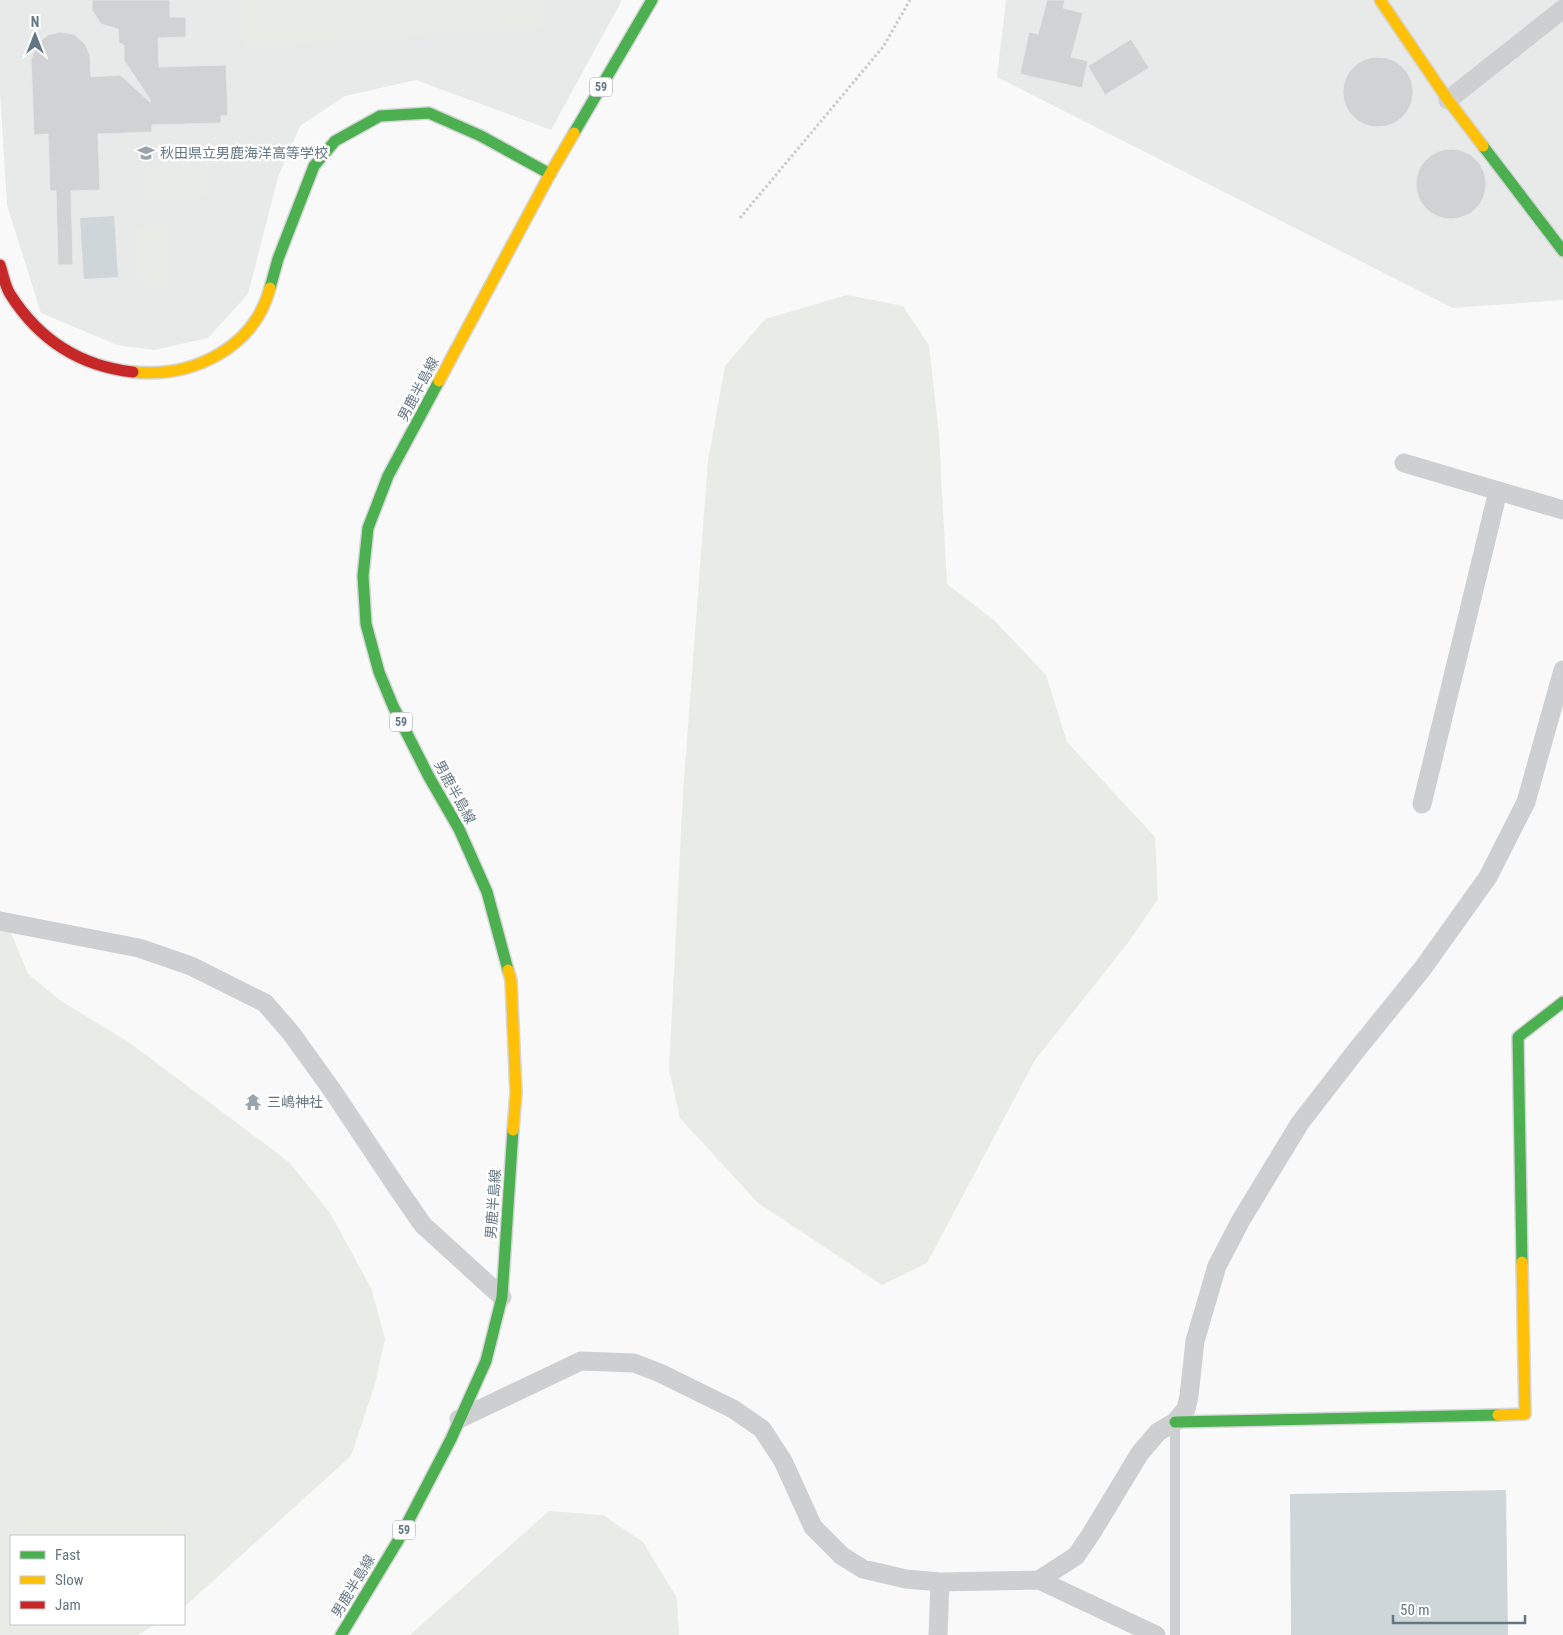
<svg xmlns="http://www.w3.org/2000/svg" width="1563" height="1635" viewBox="0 0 1563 1635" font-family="'Roboto Condensed','Noto Sans JP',sans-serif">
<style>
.built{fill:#e8e9e9}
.green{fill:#e8ebe6}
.water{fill:#ced6d9}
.building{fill:#d0d2d3;stroke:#e8e8e8}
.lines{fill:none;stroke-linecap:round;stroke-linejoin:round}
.fast-casing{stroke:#d5d6d7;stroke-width:14}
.slow-casing{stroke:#d5d6d7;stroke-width:14}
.jam-casing{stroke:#d5d6d7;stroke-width:14}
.path{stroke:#cbcccd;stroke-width:3;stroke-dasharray:2.5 2.5;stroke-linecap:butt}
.lane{stroke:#cecfd0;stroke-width:10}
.street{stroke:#cecfd0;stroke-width:19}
.fast{stroke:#4caf50;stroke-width:11}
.slow{stroke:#ffc107;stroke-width:11}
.jam{stroke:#c62828;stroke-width:11}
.labels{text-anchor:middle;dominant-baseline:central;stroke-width:5;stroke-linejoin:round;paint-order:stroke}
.shield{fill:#fff;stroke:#939fa8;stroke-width:1}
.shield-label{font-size:12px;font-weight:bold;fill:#657683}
.poi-label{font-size:14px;fill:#657683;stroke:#fff;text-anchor:start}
.street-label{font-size:14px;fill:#657683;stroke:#fff}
</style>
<rect width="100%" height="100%" fill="#f9f9f9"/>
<path class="built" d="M0,0h622l-71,130 -135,-50 -71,16 -45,30 -22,51 -30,117 -40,44 -54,12 -37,-5 -76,-32 -34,-108 -7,-113z
M1006,0h557v300l-110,8 -456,-231z"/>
<path class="green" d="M242,0h300l2,26 -299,20z
M206,170l1,25 -64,3 -1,-26z
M166,227l3,57 -28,1 -2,-57z
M847,295l56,11 26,39 10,90 8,149 48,37 51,54 21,67 88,95 3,62 -31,45 -92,116 -108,203 -45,22 -124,-82 -78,-85 -11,-48 14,-277 25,-332 17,-95 40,-47z
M0,910l4,6 24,58 33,27 69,42 159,119 41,51 41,75 14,51 -10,45 -24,72 -167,151v-71h-173v88h145l-18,11h-138z
M549,1511l54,4 40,27 34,56 2,37h-269z"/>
<path class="water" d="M114,216l4,61 -34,2 -4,-61z
M1506,1490l2,145h-217l-1,-141z"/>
<path class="building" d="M92,0h78v17h16v20l-28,1 1,29 67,-2 2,51h-7v7l-69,2v7l-54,2 2,56 -29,1 2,74h-15l-2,-74h-6l-2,-57 -14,1 -3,-76 7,-16 10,-8 12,-3 14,2 11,10 5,11 1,22 29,-2 30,27 1,-1 -27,-41v-15l-5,-2 -1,-14 -17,-5 -9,-14z
M1047,0h18l-2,8 20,5 -12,44 17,4 -6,27 -62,-14 9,-42 9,2z
M1131,39l18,29 -44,27 -17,-29z
M1343 92a35 35 0 1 1 70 0a35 35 0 1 1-70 0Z
M1416 184a35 35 0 1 1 70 0a35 35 0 1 1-70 0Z"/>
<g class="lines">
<g class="fast-casing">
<path id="fast" d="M574,133l78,-133
M1483,146l80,105
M270,288l8,-29 36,-93 21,-25 45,-25 49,-3 52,23 69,38
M439,381l-51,95 -20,52 -5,48 3,48 13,48 14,34 36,71 30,52 28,63 21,78
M1522,1262l-4,-225 45,-35
M1175,1422l323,-7
M341,1635l58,-96 52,-100 35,-78 16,-64 11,-167"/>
</g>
<g class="slow-casing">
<path id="slow" d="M1380,0l68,100 35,46
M133,372c60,6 121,-24 137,-84
M439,381l111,-207 24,-41
M508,970l3,10 5,113 -3,37
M1498,1415l27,-1 -3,-152"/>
</g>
<g class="jam-casing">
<path id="jam" d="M0,265c3,9 5,21 10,29 29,46 69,72 123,78"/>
</g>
<path class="path" d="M740,218l143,-171 27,-47"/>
<path class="lane" d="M1175,1423v212"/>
<path class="street" d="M1448,100l115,-91
M1404,463l159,47
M1422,804l76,-313
M0,921l139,27 52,18 74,37 26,30 41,57 66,99 25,36 79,72
M459,1419l122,-58 53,2 26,10 73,36 29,20 21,32 30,66 29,29 21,13 43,10 34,3 99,-2 117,55
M1039,1580l37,-24 15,-22 49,-81 18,-21 17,-10 11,-13 3,-13 6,-55 22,-75 24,-46 59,-97 55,-71 68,-84 65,-91 38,-75 37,-132
M938,1635l2,-53"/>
<use href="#fast" class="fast"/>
<use href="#slow" class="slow"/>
<use href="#jam" class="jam"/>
</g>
<defs>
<g id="school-bare" transform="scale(1.35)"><path d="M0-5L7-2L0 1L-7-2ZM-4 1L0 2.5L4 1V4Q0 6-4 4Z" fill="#99a4ac" stroke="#fff" stroke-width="2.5" paint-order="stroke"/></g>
<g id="temple-bare" transform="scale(1.35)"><path d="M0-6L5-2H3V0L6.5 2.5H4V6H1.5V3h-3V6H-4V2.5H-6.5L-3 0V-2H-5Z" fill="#99a4ac" stroke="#fff" stroke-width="2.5" paint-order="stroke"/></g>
</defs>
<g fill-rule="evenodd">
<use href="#school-bare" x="146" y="153"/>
<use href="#temple-bare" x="253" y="1102"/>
</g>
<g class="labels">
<g class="shield">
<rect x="590" y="77.5" width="22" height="19" rx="4"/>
<rect x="390" y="712.5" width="22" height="19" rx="4"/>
<rect x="393" y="1520.5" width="22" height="19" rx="4"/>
</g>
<g class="shield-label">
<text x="601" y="87">59</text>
<text x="401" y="722">59</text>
<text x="404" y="1530">59</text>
</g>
<g class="poi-label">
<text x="160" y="153">秋田県立男鹿海洋高等学校</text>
<text x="267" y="1102">三嶋神社</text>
</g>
<g class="street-label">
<text transform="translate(418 389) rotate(-62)">男鹿半島線</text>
<text transform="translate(455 792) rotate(61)">男鹿半島線</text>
<text transform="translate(493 1204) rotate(-86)">男鹿半島線</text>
<text transform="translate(353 1586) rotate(-59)">男鹿半島線</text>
</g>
</g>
<rect x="10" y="1535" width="175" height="90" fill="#ffffff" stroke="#c1c8cd"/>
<rect x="20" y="1551" width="25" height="8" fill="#4caf50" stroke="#c1c8cd"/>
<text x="55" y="1560" font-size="15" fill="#657683">Fast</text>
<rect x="20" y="1576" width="25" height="8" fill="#ffc107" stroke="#c1c8cd"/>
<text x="55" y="1585" font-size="15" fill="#657683">Slow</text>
<rect x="20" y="1601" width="25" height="8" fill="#c62828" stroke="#c1c8cd"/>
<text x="55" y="1610" font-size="15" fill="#657683">Jam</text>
<g transform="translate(35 35)" stroke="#ffffff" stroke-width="4" paint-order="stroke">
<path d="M0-4L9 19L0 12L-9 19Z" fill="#657683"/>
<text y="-8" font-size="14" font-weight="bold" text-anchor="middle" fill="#657683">N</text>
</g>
<path d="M1393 1615v8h132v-8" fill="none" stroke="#657683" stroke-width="2.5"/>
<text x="1400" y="1615" font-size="15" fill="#657683" stroke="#ffffff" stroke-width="4" paint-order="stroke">50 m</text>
</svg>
